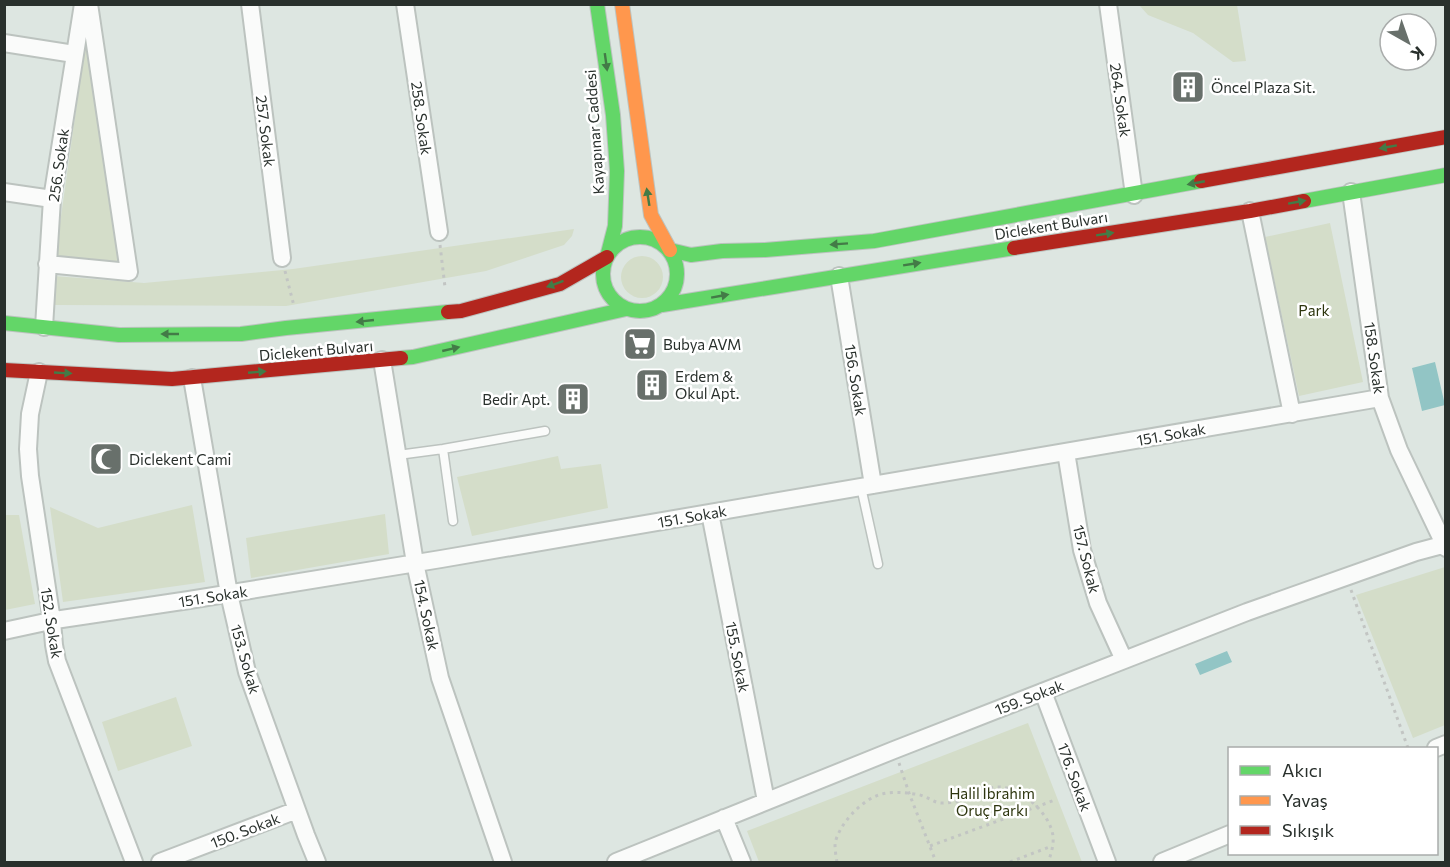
<svg xmlns="http://www.w3.org/2000/svg" width="1450" height="867" viewBox="0 0 1450 867" font-family="Commissioner,sans-serif">
<style>
.green{fill:#d4ddc9}
.water{fill:#92c5c5}
.lines{fill:none;stroke-linecap:round;stroke-linejoin:round}
.lane-casing{stroke:#bcc3bf;stroke-width:11}
.street-casing{stroke:#bcc3bf;stroke-width:20}
.fast-casing{stroke:#bcc3bf;stroke-width:16}
.slow-casing{stroke:#bcc3bf;stroke-width:16}
.jam-casing{stroke:#bcc3bf;stroke-width:16}
.path{stroke:#c2c5c3;stroke-width:3;stroke-dasharray:3 4.5;stroke-linecap:butt}
.lane{stroke:#fafbfa;stroke-width:8}
.street{stroke:#fafbfa;stroke-width:16}
.fast{stroke:#63d668;stroke-width:14}
.slow{stroke:#ff974d;stroke-width:14}
.jam{stroke:#b3261e;stroke-width:14}
.oneway{fill:#437b47}
.labels{text-anchor:middle;dominant-baseline:central;stroke-width:5;stroke-linejoin:round;paint-order:stroke}
.poi-label{font-size:15px;fill:#29302c;stroke:#fff;text-anchor:start}
.street-label{font-size:15px;fill:#29302c;stroke:#fff}
.park-label{font-size:15px;fill:#2d350e;stroke:#fff}
</style>
<rect width="100%" height="100%" fill="#dde6e1"/>
<path class="green" d="M1139,5h98l9,56 -13,1 -40,-29 -45,-18z
M85,46h5l31,219 -66,-6z
M1330,223l33,159 -64,14 -34,-159z
M574,229l-2,7 -8,9 -78,26 -200,35 -233,-1 1,-29 90,7 149,-14z
M621 277a21 21 0 1 1 42 0a21 21 0 1 1-42 0Z
M558,456l3,13 40,-5 7,44 -136,28 -15,-59z
M192,505l13,77 -142,20 -13,-95 48,21z
M385,514l4,40 -138,24 -5,-40z
M5,515h14l16,89 -30,6z
M1445,567v158l-32,13 -57,-143z
M176,697l16,49 -74,25 -16,-49z
M1028,723l54,139h-323l-12,-31z"/>
<path class="water" d="M1435,362l10,43 -23,6 -10,-43z
M1227,651l5,11 -32,13 -5,-11z"/>
<g class="lines">
<g class="lane-casing">
<path id="lane" d="M443,449l10,72
M398,455l45,-6 102,-18
M861,487l17,77"/>
</g>
<g class="street-casing">
<path id="street" d="M250,4l32,254
M405,4l34,228
M1108,4l26,191
M4,43l70,11
M4,192l48,7
M1351,192l29,206 19,52 47,98
M1250,211l42,203
M47,264l82,8 -40,-268
M839,276l34,209
M44,327l8,-128 31,-195
M382,360l33,203 25,115 63,184
M39,372l-9,42 -2,35 2,27 22,145 2,24 3,16 77,201
M192,378l37,216 18,78 59,163 11,27
M1066,452l16,98 16,53 26,57
M710,513l56,288
M4,631l51,-11 134,-20 252,-41 939,-161
M1043,692l64,170
M1436,748l10,-4
M724,818l18,44
M160,862l137,-52
M616,862l278,-112 353,-138 169,-60 30,-8
M1162,862l68,-28"/>
</g>
<g class="fast-casing">
<path id="fast" d="M597,4l16,111 4,56 -2,55 -8,31
M1304,201l142,-26
M603 274a37 37 0 1 1 74 0a37 37 0 1 1-74 0Z
M670,250l21,5 31,-4 43,-1 109,-9 327,-60
M662,305l352,-57
M4,323l115,12 122,-1 45,-6 162,-16
M401,358l12,-1 213,-48"/>
</g>
<g class="slow-casing">
<path id="slow" d="M622,4l29,211 19,35"/>
</g>
<g class="jam-casing">
<path id="jam" d="M1201,181l245,-44
M1014,248l236,-37 54,-10
M448,312l13,-1 99,-27 47,-27
M4,370l168,9 229,-21"/>
</g>
<path class="path" d="M440,245l5,42
M285,271l9,35
M1351,590l57,158
M899,763l10,30 27,69
M930,846l125,-46
M837,862c-1,-5 -2,-12 -2,-18 3,-18 24,-41 41,-48 9,-4 21,-4 31,-3 6,1 13,1 18,4 6,2 10,6 17,6 6,0 12,-1 18,-2 14,-3 24,-14 38,-14 23,0 52,26 55,49 1,8 -2,19 -5,26
M1010,862l42,-16"/>
<use href="#lane" class="lane"/>
<use href="#street" class="street"/>
<use href="#fast" class="fast"/>
<use href="#slow" class="slow"/>
<use href="#jam" class="jam"/>
</g>
<defs><path id="oneway-solid" d="M-6-.8H1V-3.2L6.5 0L1 3.2V.8H-6Z" transform="scale(1.5)"/></defs>
<g class="oneway">
<use href="#oneway-solid" transform="translate(606 62) rotate(82)"/>
<use href="#oneway-solid" transform="translate(1388 147) rotate(170)"/>
<use href="#oneway-solid" transform="translate(1196 183) rotate(169)"/>
<use href="#oneway-solid" transform="translate(648 197) rotate(-99)"/>
<use href="#oneway-solid" transform="translate(1297 202) rotate(-10)"/>
<use href="#oneway-solid" transform="translate(1105 234) rotate(-9)"/>
<use href="#oneway-solid" transform="translate(839 244) rotate(176)"/>
<use href="#oneway-solid" transform="translate(912 264) rotate(-9)"/>
<use href="#oneway-solid" transform="translate(555 284) rotate(160)"/>
<use href="#oneway-solid" transform="translate(720 296) rotate(-10)"/>
<use href="#oneway-solid" transform="translate(365 321) rotate(174)"/>
<use href="#oneway-solid" transform="translate(170 334) rotate(180)"/>
<use href="#oneway-solid" transform="translate(451 349) rotate(-13)"/>
<use href="#oneway-solid" transform="translate(257 372) rotate(-5)"/>
<use href="#oneway-solid" transform="translate(63 373) rotate(3)"/>
</g>
<defs>
<g id="building-square" transform="scale(1.725)"><rect x="-9" y="-9" width="18" height="18" rx="4" fill="#68706b" stroke="#fff"/><path d="M-4-6H4V6H1V3H-1V6H-4ZM-2.5-4.3h1.7v1.8h-1.7ZM.8-4.3h1.7v1.8H.8ZM-2.5-1h1.7V.8h-1.7ZM.8-1h1.7V.8H.8Z" fill="#fff"/></g>
<g id="supermarket-square" transform="scale(1.725)"><rect x="-9" y="-9" width="18" height="18" rx="4" fill="#68706b" stroke="#fff"/><path d="M-6-5.5h2.5l.6 2H6L4.5 2H-2.5L-4.4-4H-6ZM-1.5 3.2a1.3 1.3 0 1 0 .1 0ZM3 3.2a1.3 1.3 0 1 0 .1 0Z" fill="#fff"/></g>
<g id="mosque-square" transform="scale(1.725)"><rect x="-9" y="-9" width="18" height="18" rx="4" fill="#68706b" stroke="#fff"/><path d="M3.5-4.9A6 6 0 1 0 3.5 4.9A5 5 0 1 1 3.5-4.9Z" fill="#fff"/></g>
</defs>
<g fill-rule="evenodd">
<use href="#building-square" x="1188" y="87"/>
<use href="#supermarket-square" x="640" y="344"/>
<use href="#building-square" x="652" y="385"/>
<use href="#building-square" x="573" y="399"/>
<use href="#mosque-square" x="106" y="459"/>
</g>
<g class="labels">
<g class="poi-label">
<text x="1211" y="87">Öncel Plaza Sit.</text>
<text x="663" y="344">Bubya AVM</text>
<text x="675" y="376">Erdem &amp;<tspan x="675" dy="17">Okul Apt.</tspan></text>
<text x="550" y="399" text-anchor="end">Bedir Apt.</text>
<text x="129" y="459">Diclekent Cami</text>
</g>
<g class="street-label">
<text transform="translate(1121 100) rotate(82)">264. Sokak</text>
<text transform="translate(422 118) rotate(82)">258. Sokak</text>
<text transform="translate(266 131) rotate(83)">257. Sokak</text>
<text transform="translate(594 132) rotate(-94)">Kayapınar Caddesi</text>
<text transform="translate(58 165) rotate(-82)">256. Sokak</text>
<text transform="translate(1051 225) rotate(-9)">Diclekent Bulvarı</text>
<text transform="translate(316 350) rotate(-5)">Diclekent Bulvarı</text>
<text transform="translate(1375 358) rotate(82)">158. Sokak</text>
<text transform="translate(856 380) rotate(81)">156. Sokak</text>
<text transform="translate(1171 434) rotate(-10)">151. Sokak</text>
<text transform="translate(692 516) rotate(-10)">151. Sokak</text>
<text transform="translate(1087 559) rotate(76)">157. Sokak</text>
<text transform="translate(213 596) rotate(-9)">151. Sokak</text>
<text transform="translate(427 615) rotate(78)">154. Sokak</text>
<text transform="translate(52 623) rotate(81)">152. Sokak</text>
<text transform="translate(738 657) rotate(79)">155. Sokak</text>
<text transform="translate(246 659) rotate(74)">153. Sokak</text>
<text transform="translate(1029 697) rotate(-21)">159. Sokak</text>
<text transform="translate(1075 777) rotate(70)">176. Sokak</text>
<text transform="translate(245 830) rotate(-21)">150. Sokak</text>
</g>
<g class="park-label">
<text x="1314" y="310">Park</text>
<text x="992" y="793">Halil İbrahim<tspan x="992" dy="17">Oruç Parkı</tspan></text>
</g>
</g>
<rect width="1450" height="867" fill="none" stroke="#29302c" stroke-width="12"/>
<rect x="1228" y="747" width="210" height="108" fill="#ffffff" stroke="#a9acab" stroke-width="1.5"/>
<rect x="1240" y="766" width="30" height="9" fill="#63d668" stroke="#a9acab" stroke-width="1.5"/>
<text x="1282" y="777" font-size="18" fill="#29302c">Akıcı</text>
<rect x="1240" y="796" width="30" height="9" fill="#ff974d" stroke="#a9acab" stroke-width="1.5"/>
<text x="1282" y="807" font-size="18" fill="#29302c">Yavaş</text>
<rect x="1240" y="826" width="30" height="9" fill="#b3261e" stroke="#a9acab" stroke-width="1.5"/>
<text x="1282" y="837" font-size="18" fill="#29302c">Sıkışık</text>
<g transform="translate(1408 42) rotate(140)"><circle r="28" fill="#ffffff" stroke="#a9acab" stroke-width="1.5"/>
<path d="M0-4.5L10 22L0 15L-10 22Z" fill="#68706b"/>
<text y="-9" font-size="16" font-weight="bold" text-anchor="middle" fill="#29302c">K</text>
</g>
</svg>
